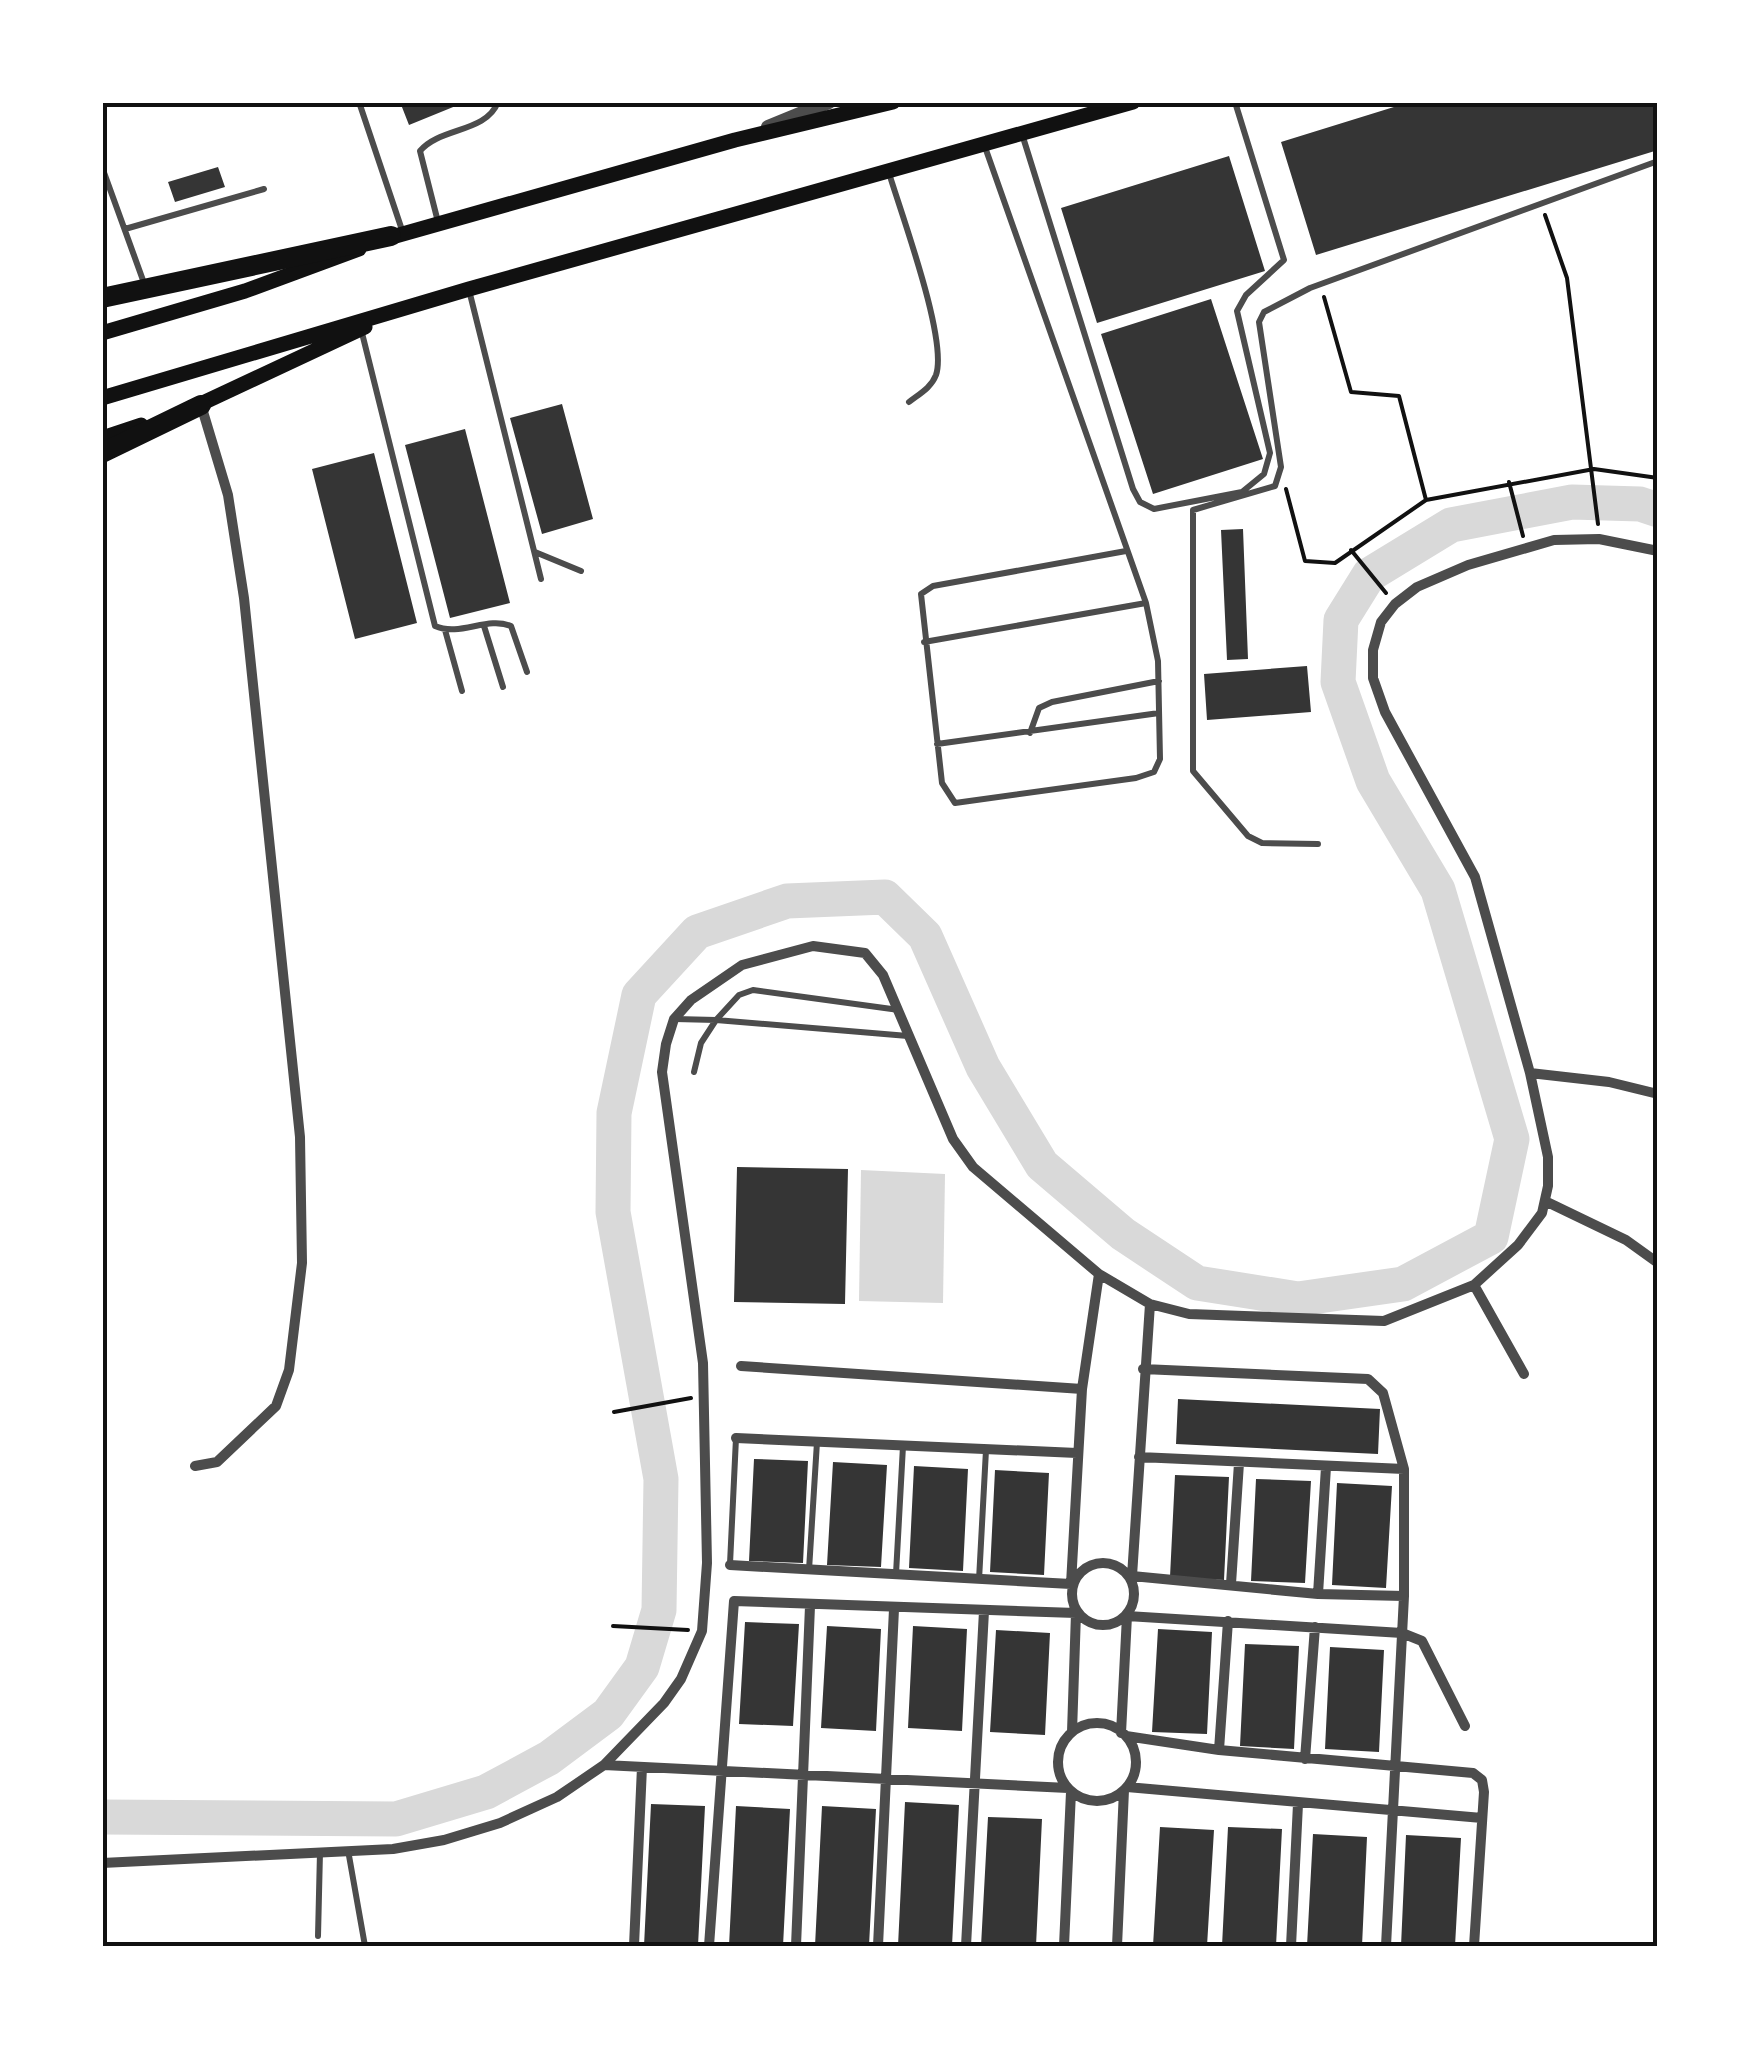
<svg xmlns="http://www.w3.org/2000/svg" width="1760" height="2049" viewBox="0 0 1760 2049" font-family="'Exo 2',sans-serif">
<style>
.water{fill:#d9d9d9}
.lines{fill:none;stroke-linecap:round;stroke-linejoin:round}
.river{stroke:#d9d9d9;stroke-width:35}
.building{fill:#353535}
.path{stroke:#111;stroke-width:4}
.service{stroke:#4c4c4c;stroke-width:6}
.minor{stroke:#4c4c4c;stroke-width:10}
.tertiary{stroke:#4c4c4c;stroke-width:14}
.secondary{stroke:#111;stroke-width:15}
.motorway{stroke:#111;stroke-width:20}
.neatline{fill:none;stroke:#111;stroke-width:4}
</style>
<rect width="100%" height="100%" fill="#fff"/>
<path class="water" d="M861,1170l84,4 -2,129 -84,-2z"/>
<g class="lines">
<path class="river" d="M102,1817l294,2 90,-27 63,-34 59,-44 34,-47 17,-57 2,-131 -48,-267 1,-99 25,-118 58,-63 90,-31 98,-4 40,39 58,131 59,98 81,69 74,49 101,16 105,-15 88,-47 21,-98 -74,-249 -65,-109 -35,-99 3,-62 28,-45 82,-50 121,-23 68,2 18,6"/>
</g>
<path class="building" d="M400,102h63v1l-54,22z
M1410,102h248v48l-342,105 -35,-113z
M1229,156l36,115 -168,52 -36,-115z
M218,167l7,20 -50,15 -7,-20z
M1211,299l52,160 -110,35 -52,-160z
M562,404l31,115 -51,15 -32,-116z
M465,429l45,174 -60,15 -45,-173z
M374,453l43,170 -62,16 -43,-170z
M1243,529l5,130 -21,1 -6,-130z
M1307,666l4,46 -104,8 -3,-46z
M737,1167l111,2 -3,135 -111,-2z
M1178,1399l202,10 -2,45 -202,-10z
M754,1459l54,2 -5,102 -54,-2z
M833,1462l54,3 -6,102 -54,-2z
M914,1466l54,3 -5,102 -54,-3z
M995,1470l54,3 -5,102 -54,-3z
M1175,1475l54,2 -5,103 -54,-3z
M1256,1479l55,2 -6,102 -54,-2z
M1337,1483l55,3 -6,102 -54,-3z
M745,1622l54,2 -6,102 -54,-2z
M827,1626l54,3 -5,102 -55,-3z
M913,1626l54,3 -5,102 -54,-3z
M1158,1629l54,3 -5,102 -55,-2z
M996,1630l54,3 -5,102 -55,-3z
M1245,1644l54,2 -5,103 -54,-3z
M1330,1647l54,3 -5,102 -54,-3z
M905,1802l54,3 -7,141h-54z
M651,1804l54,2 -7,140h-54z
M736,1806l54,3 -7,137h-54z
M822,1806l54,3 -7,137h-54z
M988,1817l54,2 -6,127h-55z
M1160,1827l54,3 -7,116h-54z
M1228,1827l54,2 -6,117h-54z
M1313,1834l54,3 -5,109h-55z
M1406,1835l55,3 -6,108h-54z"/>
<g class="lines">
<path class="path" d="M1545,215l22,63 31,246
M1324,297l27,95 48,4 27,104
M1509,482l14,54
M1286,489l19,72 30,2 91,-63 168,-31 64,9
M1351,550l35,43
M614,1412l77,-14
M613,1626l75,4"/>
<path class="service" d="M359,102l44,131
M1022,134l111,355 7,13 14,7 88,-17 22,-18 6,-21 -33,-142 9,-16 38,-35 -49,-158
M985,147l161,456 12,58 2,98 -6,13 -18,6 -181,25 -13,-20 -21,-189 12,-8 193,-35
M102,167l42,116
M889,173c12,40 59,167 47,202 -5,13 -17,19 -27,27
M438,222l-18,-71c20,-24 66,-18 78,-49
M125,229l139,-40
M469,290l72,289
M361,329l74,297c25,11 52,-10 76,0l16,46
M535,552l46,19
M484,626l19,61
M445,630l17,61
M924,642l222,-39
M1030,733l9,-25 13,-6 107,-21
M937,744l222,-31
M1318,844l-56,-1 -14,-7 -55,-65v-261l82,-24 6,-19 -22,-145 5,-10 46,-24 348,-127
M675,1019l41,1 23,-25 14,-5 146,20
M694,1072l7,-29 15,-23 192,16
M730,1564l6,-126
M809,1570l8,-128
M896,1574l7,-128
M979,1580l7,-130
M348,1850l17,96
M318,1936l2,-84"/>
<path class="minor" d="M1530,1073l79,9 49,12
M1545,1201l81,39 32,23
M1474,1285l50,89
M1150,1304l-18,272 186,18 86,2
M741,1366l341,23
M1143,1369l225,10 15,14 21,76v127l-18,350
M736,1438l341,15
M1139,1457l265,12
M195,1466l22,-4 59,-56 13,-36 13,-107 -2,-126 -56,-539 -16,-103 -27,-90
M1072 1594a31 31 0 1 1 62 0a31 31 0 1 1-62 0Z
M730,1565l341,19 11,-195 17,-115
M1231,1584l8,-121
M1318,1594l8,-127
M1058 1762a39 39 0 1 1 78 0a39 39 0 1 1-78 0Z
M1121,1733l6,-117 275,17 20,8 43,85
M1126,1736l93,14 254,23 9,7 2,12 -10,154
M1219,1750l9,-129
M1305,1759l10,-132
M604,1765l464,23
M1127,1787l355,31
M102,1863l291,-14 51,-9 56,-17 57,-26 47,-32 60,-62 17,-24 21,-48 5,-68 -4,-200 -41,-291 4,-28 8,-25 17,-19 51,-35 71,-19 52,7 18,22 70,164 20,28 126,107 51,30 39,10 195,7 90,-36 44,-40 24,-32 6,-27v-29l-18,-84 -55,-196 -90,-165 -12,-34v-28l8,-28 14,-18 22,-17 51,-22 86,-25 45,-1 59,12
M634,1946l8,-179
M709,1946l25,-345 342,12 -4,119
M796,1946l14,-340
M878,1946l16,-337
M966,1946l18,-335
M1064,1946l7,-154
M1117,1946l7,-156
M1291,1946l7,-142"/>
<path class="tertiary" d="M768,127l61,-25"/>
<path class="secondary" d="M385,239l350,-99 158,-38
M102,333l143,-42 114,-42
M102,398l367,-109 664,-187
M192,408l173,-81
M102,438l39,-13"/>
<path class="motorway" d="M102,298l289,-62
M102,453l99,-48"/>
</g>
<rect width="1760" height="2049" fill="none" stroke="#ffffff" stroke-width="210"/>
<rect x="105" y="105" width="1550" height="1839" class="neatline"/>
</svg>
